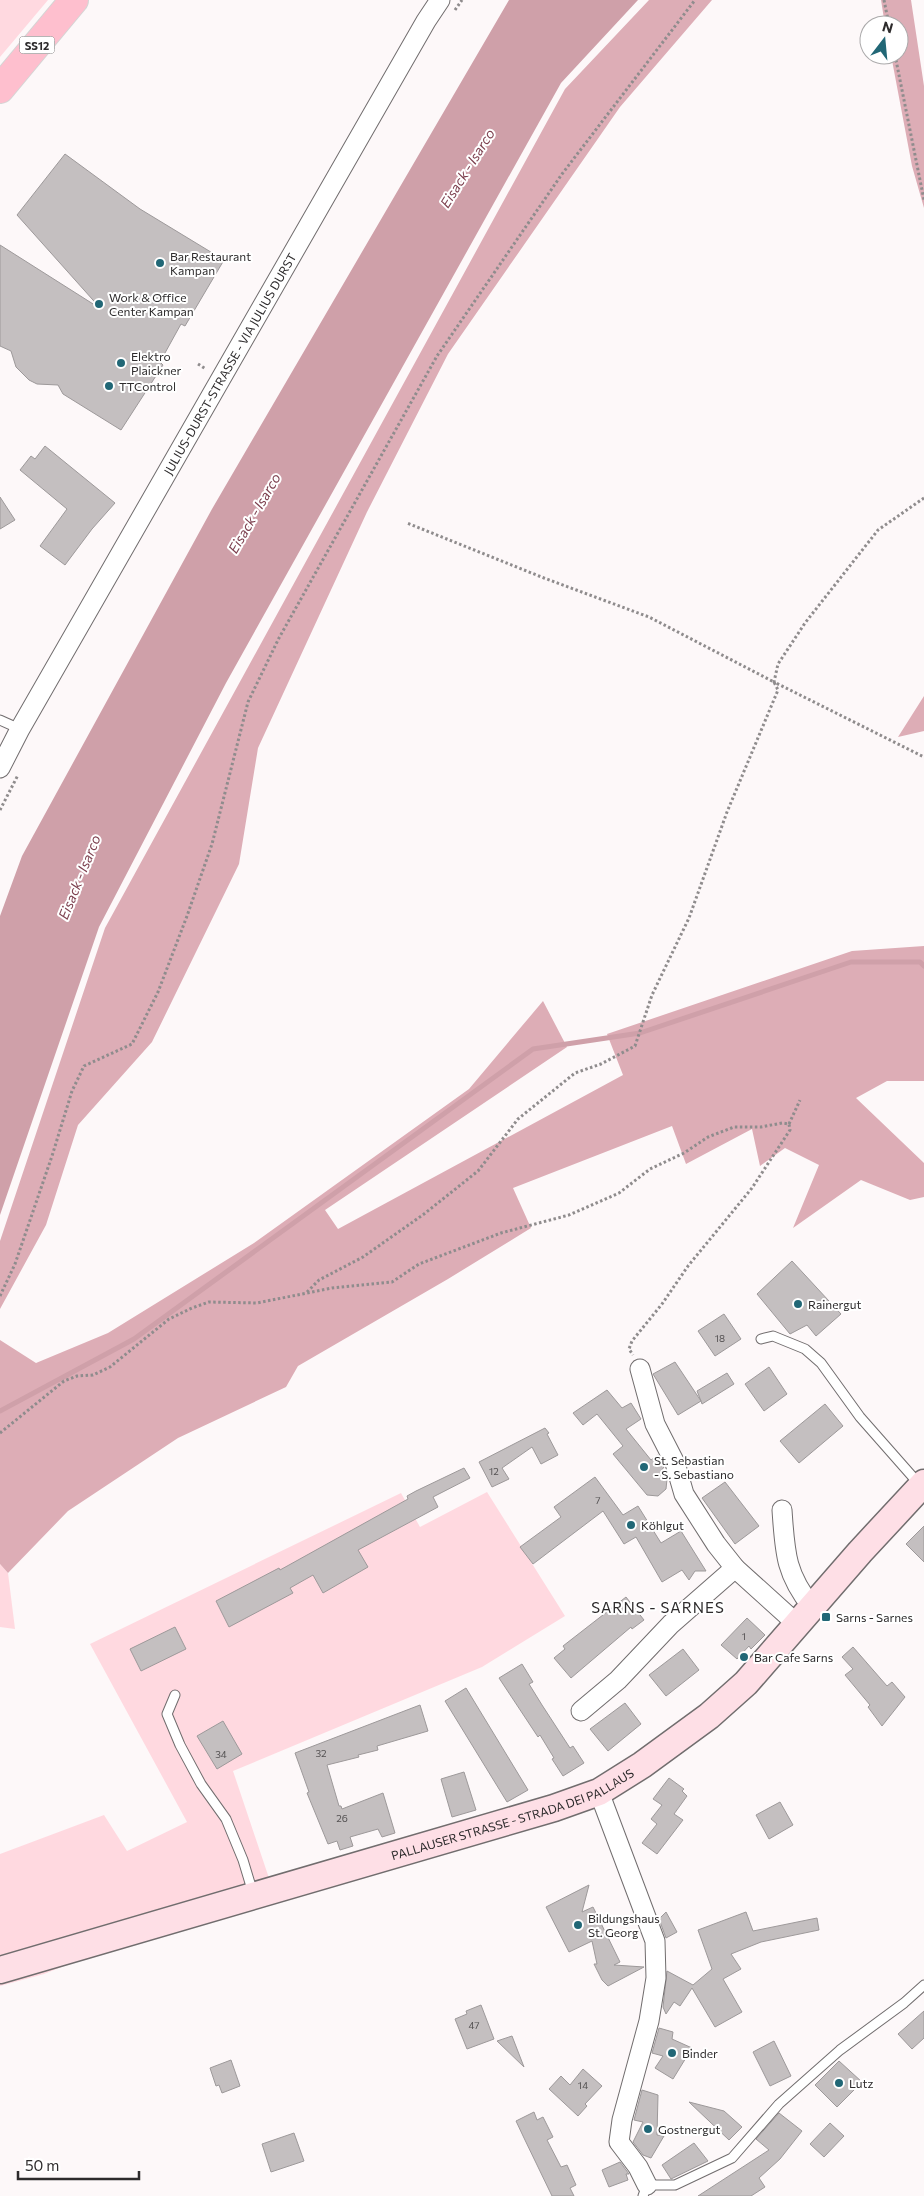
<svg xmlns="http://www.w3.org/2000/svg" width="924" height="2196" viewBox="0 0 924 2196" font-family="Commissioner,sans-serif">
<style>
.green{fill:#ffd9e0}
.forest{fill:#ddadb6}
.water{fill:#cfa0a9}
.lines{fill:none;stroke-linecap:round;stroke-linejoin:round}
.stream{stroke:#cfa0a9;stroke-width:5}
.building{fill:#c4bfc0;stroke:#9d999a}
.lane-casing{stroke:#716d6e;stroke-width:11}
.street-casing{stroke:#716d6e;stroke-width:21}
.secondary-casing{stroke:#716d6e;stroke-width:29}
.primary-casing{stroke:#d5d5d5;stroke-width:30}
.path{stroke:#8f8c8d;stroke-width:3;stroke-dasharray:2.5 2.5;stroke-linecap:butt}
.lane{stroke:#fff;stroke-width:9}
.street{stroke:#fff;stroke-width:19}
.secondary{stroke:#fedfe6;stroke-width:26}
.primary{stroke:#febfce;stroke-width:28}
.poi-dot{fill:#216776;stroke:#fff;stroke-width:2}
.labels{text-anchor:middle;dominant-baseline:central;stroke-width:4;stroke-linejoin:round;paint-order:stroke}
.number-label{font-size:10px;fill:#535051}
.shield{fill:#fff;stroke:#6c6b6b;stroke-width:1}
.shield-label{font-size:11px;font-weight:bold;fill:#2d2b2c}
.poi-label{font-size:12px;fill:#2d2b2c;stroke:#fff;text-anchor:start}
.street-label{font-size:12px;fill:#2d2b2c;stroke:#fff}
.water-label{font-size:14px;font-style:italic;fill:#7d404f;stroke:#fff}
.quarter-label{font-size:15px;letter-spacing:1px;fill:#2d2b2c;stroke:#fff}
</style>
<rect width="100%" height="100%" fill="#fdf8f9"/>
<path class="green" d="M0,0h48l-48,57z
M487,1492l78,124 -83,51 -249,104 40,119 -64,18 -165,66 -44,12v-132l104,-39 23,36 60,-29 -97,-178 311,-151 19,34z
M0,1564l8,9 7,56 -15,-2z"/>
<path class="forest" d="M649,0h63l-92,107 -172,247 -81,158 -109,236 -19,116 -87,178 -74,83 -32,100 -46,84v-68l105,-313 460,-839z
M881,0h30l13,86v122l-12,-42 -21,-111h8v-30h-14z
M924,696v35l-26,6z
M924,946v135h-37l-31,17 68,65v34l-14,3 -49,-20 -68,48 26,-63 -34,-17 -25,18 -8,-37 -66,35 -14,-38 -159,62 18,40 -83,51 -150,87 -12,21 -108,51 -110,73 -60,62 -8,-9v-224l36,23 72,-30 146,-90 215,-154 74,-88 24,46 -242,163 13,19 285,-154 -16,-41 245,-83z"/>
<path class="water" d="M509,0h129l-77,83 -335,600 -127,244 -99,288v-299l22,-60 190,-347z"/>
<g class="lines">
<path class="stream" d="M0,1411l134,-72 399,-290 107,-16 211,-71h69l4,4"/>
</g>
<path class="building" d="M65,154l75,55 84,51 -39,66 -4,-2 -21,38 3,3 -42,65 -58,-36 -5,-9 -21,-1 -8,-4 -13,-13 -5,-16 -11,-5v-101l101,64 -84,-94z
M45,446l70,57 -23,26 -27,36 -25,-19 27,-37 -47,-39 11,-14 4,3z
M0,497l15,23 -15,9z
M792,1261l49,53 -25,22 -9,-11 -17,9 -33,-40z
M724,1314l17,25 -26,17 -17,-25z
M675,1362l26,39 -4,-10 30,-18 7,11 -32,20 -1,-3 -23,14 -25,-41z
M769,1367l18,27 -23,17 -19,-27z
M607,1390l15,18 9,-5 10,16 -15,10 25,31 7,-5 6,12 -3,4 6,8 -1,10 -8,7 -11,-1 -34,-41 10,-8 -26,-32 -14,11 -10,-12z
M825,1404l18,22 -44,37 -19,-22z
M545,1428l4,5 -2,1 11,21 -17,9 -9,-17 -30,21 7,11 -17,8 -13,-25z
M464,1468l6,10 -37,19 5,10 -80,43 10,17 -45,26 -10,-18 -23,13 3,5 -64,34 -13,-26 63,-33 1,2 128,-71 -1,-3 9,-5z
M595,1477l28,38 15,-9 23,37 20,-12 25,40h-11l-6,9 -7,-10 -20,12 -26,-45 -12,7 -21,-33 -70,53 -13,-17 41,-30 -7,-10z
M725,1482l34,44 -24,18 -33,-46z
M924,1526v36l-18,-18z
M626,1597l18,23 -12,9 -1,-2 -60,51 -17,-20 11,-9 -2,-3z
M747,1618l18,17 -14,14 -2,-3 -12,13 -16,-14z
M175,1627l11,22 -45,22 -11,-22z
M853,1647l34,39 5,-4 13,15 -23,29 -14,-19 2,-2 -25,-30 8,-6 -11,-12z
M683,1649l16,21 -33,26 -17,-21z
M522,1664l11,18 -4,2 13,21 28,43 3,-2 11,17 -21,13 -11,-17 2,-1 -14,-23 -2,2 -39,-59z
M466,1688l62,102 -21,12 -62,-101z
M625,1703l16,21 -33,27 -18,-22z
M420,1705l8,26 -51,15 1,4 -20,5 1,2 -32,8 12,41h2l1,3 41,-16 12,40 -13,4 -4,-8 -28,8 3,9 -13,4 -3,-9 -9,3 -21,-51 2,-1 -14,-39z
M223,1721l19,33 -25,15 -20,-33z
M464,1772l12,38 -24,7 -11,-38z
M669,1778l15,11 -2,2 5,5 -13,18 9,6 -26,34 -15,-11 15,-19 -6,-5 11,-14 -9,-6z
M780,1802l13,23 -24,14 -13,-24z
M589,1885l-7,27 11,-5 27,55 -6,3 30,2 -36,19 -6,-6 -8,-16h3l-5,-23 -23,11 -23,-45z
M666,1912l11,20 -11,6 -7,-19z
M746,1912l7,19 64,-13 2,12 -58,12 -30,12 10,15 -18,10 19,33 -27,15 -23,-39 -12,18 -6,-4 -8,12 -3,-7 4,-36 26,14 19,-16 -14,-39z
M481,2005l13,34 -27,10 -12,-30 12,-5 -1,-3z
M924,2011v27l-12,11 -14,-15z
M659,2028l14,4 -1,7 20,9 -19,31 -18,-11 8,-12 -11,-3z
M512,2036l12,31 -27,-26z
M774,2041l17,35 -21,10 -17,-34z
M231,2060l9,26 -18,7 -3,-8 -3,1 -6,-18z
M839,2061l23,21 -25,25 -22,-22z
M583,2069l19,17 -17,18 2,2 -9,10 -29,-27 12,-13 9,9z
M642,2090l16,5 -1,40 7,1 -13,22 -8,-3 -10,-13 10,-20 -9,-2z
M689,2102l35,9 18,16 -13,13z
M534,2112l3,8 6,-3 10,20 -6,3 14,27 6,-2 9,20 -6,3 4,8h-22l-28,-58 -8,-17z
M779,2113l23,18 -22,28 -21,19 6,9 -14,9h-53l71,-46 -13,-11z
M830,2123l14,13 -20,21 -14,-13z
M294,2133l10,28 -33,11 -9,-28z
M694,2143l14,18 -37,18 -9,-14z
M620,2162l9,12h-3l2,6 -19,7 -7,-17z"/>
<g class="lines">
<g class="lane-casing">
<path id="lane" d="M0,720l20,9
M761,1339l12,-3 32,13 16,14 39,54 59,67
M175,1695l-8,19 13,31 21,39 25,35 17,41 10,33
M643,2196l4,-11h28l57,-27 47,-54 61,-54 64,-47 20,-18"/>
</g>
<g class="street-casing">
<g id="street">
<path id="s1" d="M0,768l20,-39 406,-708 14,-21"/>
<path d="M640,1369l15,55 20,39 9,31 32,50 19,24 62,56"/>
<path d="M782,1510c3,42 3,63 30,97"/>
<path d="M581,1711l37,-31 53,-56 64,-56"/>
<path d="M599,1792l56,149 1,37 -7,43 -27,99 -3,22 19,25 9,18"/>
</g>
</g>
<g class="secondary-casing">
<g id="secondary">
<path id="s2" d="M0,1970l554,-162 45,-16 43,-27 67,-49 37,-33 114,-131 64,-69"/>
</g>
</g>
<g class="primary-casing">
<path id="primary" d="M0,89l74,-89"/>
</g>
<path class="path" d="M884,0l5,25
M455,10l7,-10
M895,55l29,145
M198,364l8,5
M924,498l-46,32 -73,93 -27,41 -4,18 150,75
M0,810l18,-35
M789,1124l11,-24
M307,1292l12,-12 44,-23 61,-43 54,-43 40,-52 57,-46 26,-9 34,-18 17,-51 37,-77 38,-106 51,-122 -4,-8 -125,-65 -105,-39 -137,-55
M0,1296l15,-32 37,-108 20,-65 12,-25 48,-22 26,-52 29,-76 25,-72 36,-142 31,-64 158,-282 125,-182 133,-174
M0,1433l64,-52 13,-5 16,-1 17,-8 59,-48 23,-11 17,-6 48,1 75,-15 60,-6 27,-18 82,-31 68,-18 50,-22 31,-24 34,-16 24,-16 26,-10h27l21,-4 7,1 1,6 -38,58 -64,78 -26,38 -30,37 -3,8 4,6"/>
<use href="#lane" class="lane"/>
<use href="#street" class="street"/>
<use href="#secondary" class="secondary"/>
<use href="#primary" class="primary"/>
</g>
<g class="poi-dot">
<circle cx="160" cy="263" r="5"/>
<circle cx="99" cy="304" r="5"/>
<circle cx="121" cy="363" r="5"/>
<circle cx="109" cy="386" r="5"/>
<circle cx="798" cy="1304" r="5"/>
<circle cx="644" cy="1467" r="5"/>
<circle cx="631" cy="1525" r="5"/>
<rect x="821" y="1612" width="10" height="10" rx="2.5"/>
<circle cx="744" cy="1657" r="5"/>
<circle cx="578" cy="1925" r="5"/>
<circle cx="672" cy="2053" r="5"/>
<circle cx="839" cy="2083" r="5"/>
<circle cx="648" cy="2129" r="5"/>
</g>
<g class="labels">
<g class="number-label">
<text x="720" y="1338">18</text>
<text x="494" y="1471">12</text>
<text x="598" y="1500">7</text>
<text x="744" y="1636">1</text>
<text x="321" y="1753">32</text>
<text x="221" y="1754">34</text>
<text x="342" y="1818">26</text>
<text x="474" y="2025">47</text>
<text x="583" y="2085">14</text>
</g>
<rect class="shield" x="19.5" y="36.5" width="35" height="17" rx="4"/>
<g class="shield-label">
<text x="37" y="45">SS12</text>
</g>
<g class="poi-label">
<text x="170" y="256">Bar Restaurant<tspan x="170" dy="14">Kampan</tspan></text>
<text x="109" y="297">Work &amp; Office<tspan x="109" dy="14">Center Kampan</tspan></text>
<text x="131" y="356">Elektro<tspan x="131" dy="14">Plaickner</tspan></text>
<text x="119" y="386">TTControl</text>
<text x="808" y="1304">Rainergut</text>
<text x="654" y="1460">St. Sebastian<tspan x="654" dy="14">- S. Sebastiano</tspan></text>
<text x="641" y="1525">Köhlgut</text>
<text x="836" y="1617">Sarns - Sarnes</text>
<text x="754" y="1657">Bar Cafe Sarns</text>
<text x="588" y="1918">Bildungshaus<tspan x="588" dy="14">St. Georg</tspan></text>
<text x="682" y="2053">Binder</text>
<text x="849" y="2083">Lutz</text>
<text x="658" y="2129">Gostnergut</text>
</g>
<g class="street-label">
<text stroke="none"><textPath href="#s1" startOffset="465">JULIUS-DURST-STRASSE - VIA JULIUS DURST</textPath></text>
<text stroke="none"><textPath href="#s2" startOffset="536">PALLAUSER STRASSE - STRADA DEI PALLAUS</textPath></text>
</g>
<g class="water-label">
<text transform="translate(467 168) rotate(-58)">Eisack - Isarco</text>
<text transform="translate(254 513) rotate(-60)">Eisack - Isarco</text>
<text transform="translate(79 877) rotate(-68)">Eisack - Isarco</text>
</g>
<g class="quarter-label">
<text x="658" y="1607">SARNS - SARNES</text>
</g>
</g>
<g transform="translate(884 40) rotate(16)"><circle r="24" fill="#ffffff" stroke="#abaaab"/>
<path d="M0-4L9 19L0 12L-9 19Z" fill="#216776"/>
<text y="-8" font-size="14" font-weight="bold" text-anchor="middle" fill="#2d2b2c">N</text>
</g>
<path d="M18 2171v8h121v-8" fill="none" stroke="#2d2b2c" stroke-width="2.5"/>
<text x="25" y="2171" font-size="15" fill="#2d2b2c" stroke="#ffffff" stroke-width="4" paint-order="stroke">50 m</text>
</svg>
